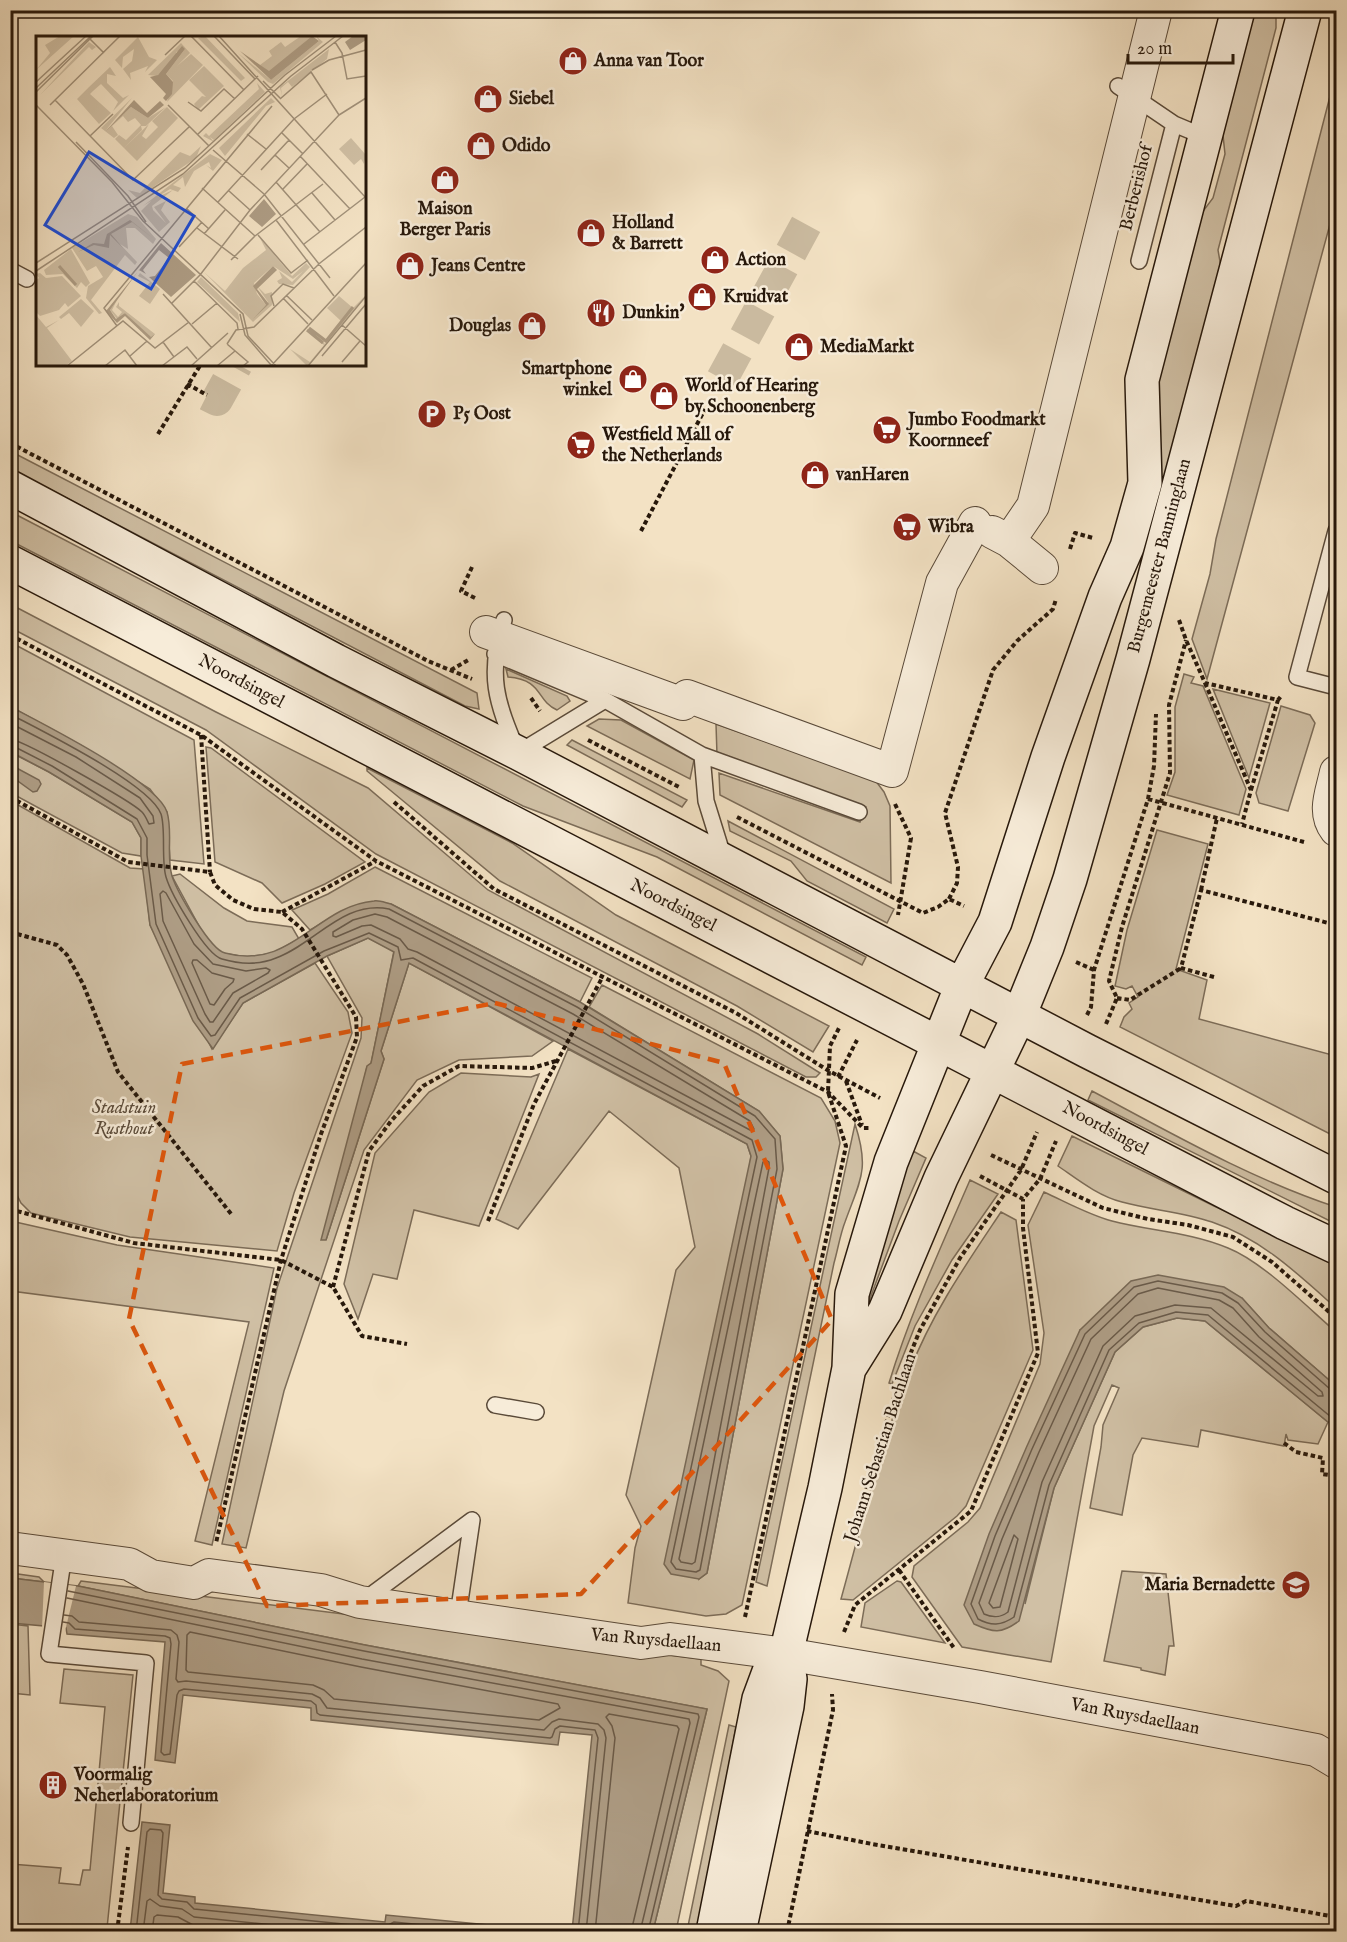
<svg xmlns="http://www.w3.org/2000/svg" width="1347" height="1942" viewBox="0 0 1347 1942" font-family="'IM FELL English',serif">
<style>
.green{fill:#d0c0a5;stroke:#7c6c58;stroke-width:1.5}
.water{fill:#ae9d85;stroke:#786854;stroke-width:1.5}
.pier{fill:#f3e2c4}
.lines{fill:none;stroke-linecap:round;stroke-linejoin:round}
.shore{stroke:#6a5a48;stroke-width:1.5}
.street-tunnel{stroke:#caba9f;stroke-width:32;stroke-dasharray:32 16;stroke-linecap:butt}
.lane-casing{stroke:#5a4a39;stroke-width:18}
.street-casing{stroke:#5a4a39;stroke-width:34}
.secondary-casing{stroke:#27180b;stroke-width:36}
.path{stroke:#27180b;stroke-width:4;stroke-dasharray:4.5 3;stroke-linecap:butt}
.lane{stroke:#f7ecd9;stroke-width:15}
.street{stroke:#f7ecd9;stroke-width:32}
.secondary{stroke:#f7ecd9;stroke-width:33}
.marked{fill:none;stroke:#de560c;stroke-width:4.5;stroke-dasharray:12 8;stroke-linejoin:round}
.labels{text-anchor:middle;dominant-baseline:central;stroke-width:5;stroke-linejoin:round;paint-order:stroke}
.poi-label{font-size:18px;font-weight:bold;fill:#27180b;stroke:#f7ecd9;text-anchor:start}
.street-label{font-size:18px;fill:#27180b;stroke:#f7ecd9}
.park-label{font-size:18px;font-style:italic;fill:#5a4a39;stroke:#f7ecd9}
.inset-river{fill:none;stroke:#ae9d85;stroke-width:3}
.inset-road{fill:none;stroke:#a1917a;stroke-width:1.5}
.view{fill:#1d4ed8;fill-opacity:0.15;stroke:#1d4ed8;stroke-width:3}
.inset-edge{fill:none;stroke:#27180b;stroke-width:3}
</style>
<rect width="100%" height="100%" fill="#f3e2c4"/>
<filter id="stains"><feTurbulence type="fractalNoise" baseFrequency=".00333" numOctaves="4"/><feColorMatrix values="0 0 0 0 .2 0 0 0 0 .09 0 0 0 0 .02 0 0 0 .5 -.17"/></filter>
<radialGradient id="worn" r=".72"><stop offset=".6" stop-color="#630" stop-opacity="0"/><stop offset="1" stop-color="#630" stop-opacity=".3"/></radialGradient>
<path class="green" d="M1248,11h28v17l-58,222 5,29 -70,264 -9,-1 11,-171 37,-145 21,-28 12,-44 -4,-37z
M1336,73v129l-129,477 -15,-40 18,-65 6,-35z
M10,451l467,242 2,16 -14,-3 -454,-237z
M11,512l855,445 -4,8 -205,-108 -134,-51 -512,-265z
M10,604l206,108 152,76 120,102 270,144 62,39 -4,4h-10l-430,-223 -170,-124 -195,-102z
M10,642l184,98 10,124 -34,-4 -3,-48 -17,-23 -68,-43 -71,-39z
M506,669l61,27 3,5 -13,9c-22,-10 -13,-30 -49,-33z
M1184,674l10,3 -3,6 12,3 43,103 -7,26 -72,-20 8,-23v-65z
M1213,689l57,14 -21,75z
M1281,706l29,9 5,8 -27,88 -29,-8 -3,-10z
M599,719l22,1 73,40 -4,19 -103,-53z
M716,724l159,56 9,12 6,14 1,77 -171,-88 -1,-22 141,49 6,-15 -149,-52z
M572,740l115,60 -5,7 -115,-62z
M206,747l5,1 154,114 -40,22 -43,19 -20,-20 -47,-21z
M10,752l39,20 83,50 9,16v18l-19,-3 -111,-60z
M367,768l145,75 104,72 213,111 -16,26 -76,-46 -237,-125 -133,-110z
M11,801l119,67 14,1 6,56 62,124 31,-46 72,-40 33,49 4,21 -58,160 -17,58 -147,-14 -99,-24 -10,-10 -10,-20z
M728,821l166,88 -7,14 -80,-42 -16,-20 -61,-30z
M1157,830l51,14 -32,125 31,11 -8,39 137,37v81l-216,-110 4,-10 8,-8 -3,-6 9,-6 -6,-11 -6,3 -11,-3 12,-56z
M375,867l217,111 -12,24 -189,-98c-33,-7 -53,10 -81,26l-18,-20 36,-16z
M180,874l44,34 23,13 45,6 7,12 -26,14 -25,4 -27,-4 -16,-16 -33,-61z
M368,938l26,13 -23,113 -4,3 -41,173 58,-181 -3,-8 28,-88 144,78 -21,15 -73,4 -42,20 -53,70 -80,241 -38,157 -24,-4 55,-256 84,-250 1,-20 -35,-62z
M602,985l219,113 14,23 5,22 -98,462 -16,9 -20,2 -78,-13 7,-55 6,-22 -15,-31 50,-225 19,-23 -16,-79 -70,-57 -91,118 -22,-10 72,-170 179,95 4,12 -52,423 8,-6 76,-404 -3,-33 -21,-25 -170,-104z
M461,1073l70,4 8,-3 -60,152 -65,-16 -17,69 -24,-5 -15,45 -14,-35 31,-131 54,-61z
M1092,1091c79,42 159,88 244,116v17l-248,-124z
M855,1124c15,46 5,56 -10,98 -5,13 -7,27 -11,41l-67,323 -11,-4z
M1072,1136l142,70 122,56v46c-38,-34 -74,-69 -124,-86 -29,-10 -61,-12 -90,-20 -24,-6 -45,-23 -64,-36z
M913,1151l13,7 -27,63 -34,91 -7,-1 32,-109z
M970,1180l28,14 -46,66 -37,66 -23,58 -3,-1c21,-69 52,-136 81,-203z
M1044,1192c22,10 45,23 68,29 38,10 78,11 116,27 35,14 78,58 108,84v54l-67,-58 -27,-30 -162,32 -55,274 29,-116 61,-136 28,-25 34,-9 28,3 123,101 -10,22 -30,-4 -2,-6 -2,12 -83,-16 -3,17 -56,-9 -9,17 -11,60 -32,-7 11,-61 2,-22 16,-37 -7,-3 -18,41 -43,236 -89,-15 -50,-70 2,-11 54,-44 12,-14 60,-144 4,-31 -16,-108z
M1001,1212l15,8 17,130 -67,156 -9,10 -104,84 -12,-1c21,-76 40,-155 69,-229 22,-57 57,-107 91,-158z
M11,1221l106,24 157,23 -62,277 -17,-4 54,-219 -238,-31z
M1122,1571l44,3 8,72h-5l-4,29 -24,-5v-2l-37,-7z
M11,1573l28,4 5,5 -33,-4z
M81,1581l620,78v6l17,6 11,10 -53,250h-23l54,-222 -342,-64 -287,-59z
M897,1581l4,1 44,61 -84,-16 4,-24z
M11,1624l17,2 2,69 -19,-2z
M64,1669l69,6 -26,253 -1,4 -95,-1v-67l50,4 -2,15 21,2 3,-15h7l15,-163 -45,-4z
M729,1725l7,2 -38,204h-11z"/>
<path class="water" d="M11,707c32,17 146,74 156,105 6,19 -1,44 5,64 5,15 38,74 53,77 67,18 91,-47 149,-52 5,-1 12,2 17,3l189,98 179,109 21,25 3,33 -76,404 -8,6 -28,-5 -7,-10 87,-408 -4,-12 -338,-181 -28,88 3,8 -58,181h-5l46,-174 4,-3 23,-111 -26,-14 -41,18 -84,47 -30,46 -20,-28 -43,-96 -9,-69v-18l-9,-16 -83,-50 -38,-20z
M11,765l28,15 2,4 -4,7 -4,1 -22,-16z
M1158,1275l66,12 18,11 27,30 67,58v37l-4,1 -4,-2 -123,-101 -28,-3 -34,9 -28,25 -61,136 -35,133c-18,13 -25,12 -45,3l-10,-19 25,-71 38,-88 53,-116 51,-49z
M11,1578l67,8 287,59 342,64 -54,222h-81l20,-196 -32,-3 -2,13 -247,-25v-12l-128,-13 -8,68 -20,-3 10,-118 -98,-8 -1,-6 -55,-5z
M142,1822l28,3 -7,68 32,4v6l190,19 1,-7 166,16h-422z"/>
<path class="pier" d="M44,1582l32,4 -11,45 -23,-3z"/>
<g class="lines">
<path class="shore" d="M10,714c32,17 140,70 151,100 5,15 0,46 5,63 5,17 40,78 56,82 17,5 37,6 54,-1 39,-14 67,-58 113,-49l188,98 178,109 20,23 2,30 -77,401 -4,2 -20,-3 -5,-7 86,-405 -5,-17 -339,-182 -12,2 -3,-13 -29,-14 -45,18 -84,47 -25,37 -4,1 -13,-18 -42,-94 -9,-69v-17l-10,-19 -85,-53 -37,-19h-5
M10,723l66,34 64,41 13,18 1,7 -5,1c-2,-4 -4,-9 -7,-12 -11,-11 -119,-72 -132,-73
M163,891l3,2 28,51 19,20 33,7 20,-3 4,2 -2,3 -35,20 -20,29h-3l-5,-8 -42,-93 -3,-27z
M375,914l12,3 186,97 177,107 4,8 -4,1 -333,-178 -9,-3 -8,-10 -29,-14 -9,1 -26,11 -3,-1v-4l20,-12z
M193,960h4l15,13 22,6 -1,3 -8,7 -11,16 -4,-1 -18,-41z
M766,1160l3,2v6l-74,394 -3,2 -11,-2 -2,-3 84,-397z
M1158,1288l61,12 14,8 26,29 63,55 1,4h-5l-107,-88 -36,-3 -40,11 -32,30 -61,136 -34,130c-8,6 -15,6 -24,2l-5,-11 23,-64 37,-87 52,-113 47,-45z
M1336,1390l-6,-1 -65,-57 -27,-29 -16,-10 -64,-12 -24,6 -49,47 -53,115 -37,87 -24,68 7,15c13,7 23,7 36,-2l35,-132 60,-135 30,-27 37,-11 32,3 123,102h5
M1014,1535l4,4 -18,68 -7,1 -4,-5z
M68,1591l296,60 334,63 1,3 -51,215
M67,1598l295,61 327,60 1,4 -50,209
M64,1615l8,1 7,6 92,8 6,5 2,7 -3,37 2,3 8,-1 126,13 8,4 7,10 217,22 8,-8 7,-3 39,5 6,6 2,8 -20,194
M63,1622l6,1 6,6 90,7 5,2 1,6 -10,108 3,3 6,-1 7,-59 2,-4 5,-2 127,12 5,4 1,8 3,2 230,23 2,-1 3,-8 5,-3 35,4 3,8 -20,194
M190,1632l171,35 197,37 2,4 -21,12 -205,-21 -10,-9 -11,-5 -125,-13 -2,-2 1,-35z
M136,1932l11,-100 3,-3 11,1 2,3 -5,62 4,4 25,3 7,7 189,19 11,-6 97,10
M143,1932l4,-31 3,-2 10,7 22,3 12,8 149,15
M152,1932l2,-15 3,-2 21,2 15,8 60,7
M595,1932l20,-194 -3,-12 -6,-9 3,-3 68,12 2,3 -48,203"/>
<path class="street-tunnel" d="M722,379l86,-158
M207,395l10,5 20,-36"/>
<g class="lane-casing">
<path id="lane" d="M1118,86l56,38 31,13
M1139,261l35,-137
M10,270l17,9
M1336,531l-39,146 39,10
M504,620c-17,56 -8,81 14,133l87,-53 97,55 4,46 18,58
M495,654l110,46
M702,755l157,57
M495,1405l41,7
M64,1555l-15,99 97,9 -15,160
M363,1601l109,-81
M458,1615l14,-95"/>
</g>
<g class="street-casing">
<path id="street" d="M992,532l17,9 33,27
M1009,541l24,-35 123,-496
M486,632l197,72 4,-8 205,75 50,-188 33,-60
M1336,772c-4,20 -14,40 0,58
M10,1548l119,16 22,12 43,7 15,-8 112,15 39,12 281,41 29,-4 116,15 194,33 336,63 20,12"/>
</g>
<g class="secondary-casing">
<path id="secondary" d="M10,487l326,174 182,92 569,298 249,126
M10,562l1275,661 51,24
M850,1367l35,-56 56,-133 78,-162 28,-69 23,-68 63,-220 172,-649
M713,1932l46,-233 10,-27 17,-18
M739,1932l48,-226 3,-27 -4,-25 39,-166 24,-120 3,-74 39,-132 71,-177 33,-63 53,-165 57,-160 22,-50 18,-64 -3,-103 96,-370"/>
</g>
<path class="path" d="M187,384l20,11
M158,434l43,-70
M10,443l418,218 44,18
M641,531l64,-122
M1070,549l5,-16 18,5
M472,567l-11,24 16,8
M1179,620l7,20 19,43 73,17 4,-5
M10,635l191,100 175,126 452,231 35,36h6
M451,670l19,-11
M1205,683l46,107 -9,34
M531,698l9,13
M201,735l9,137
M588,740l91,47
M1251,790l27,-90
M10,797l118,65 82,10 5,13 18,15 21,9 28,3 20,17 54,88 1,20 -36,97 -40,126 -65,283
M1148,799l156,43
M394,802l100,87 242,124 93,58 51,27
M895,804l16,34 -13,77
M737,817l186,96 15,-6 11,-8 15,7
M1201,890l16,-72
M949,899l8,-16 1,-16 -13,-54 48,-143 24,-29 36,-32 3,-10
M282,912l94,-51
M10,932l47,13 10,10 16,29 35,88 114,143
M1076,962l18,8
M1214,977l-33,-9 20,-78 135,35
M1117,998l13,2 51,-32
M1087,1015l4,-8 3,-37 54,-171 6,-33 2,-52
M1106,1024l11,-26 -8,-17 13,-54 48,-154 -1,-68 17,-65
M838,1077l19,-37
M846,1081l16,44
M991,1155l112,53 45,11 40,6 45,12 39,25 64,56
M980,1176l43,23 17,-20 16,-38
M10,1198l7,13
M10,1213l7,-2 117,32 147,17 52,27 29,49 45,8
M488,1221l46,-117 68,-126
M333,1287l36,-136 22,-30 32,-35 36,-20 73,2 24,-7
M1284,1443l12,9 27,6 -1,16 14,2
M851,1539l46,-152 23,-57 40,-72 61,-88 16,-38
M899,1570l55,78
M745,1617l101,-471 -18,-54 2,-46 9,-18
M844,1632l11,-27 116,-94 67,-158 -15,-125v-29
M807,1831l65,13 322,55 42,7 10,-5 90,16
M117,1932l11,-85
M787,1932l46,-222 -1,-16"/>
<use href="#lane" class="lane"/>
<use href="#street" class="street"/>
<use href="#secondary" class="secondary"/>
</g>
<path class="marked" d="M495,1003l229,60 108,257 -251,274 -314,12 -138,-287 53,-255z"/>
<defs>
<g id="shop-disc" transform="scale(1.5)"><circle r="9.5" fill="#8f2418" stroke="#f7ecd9"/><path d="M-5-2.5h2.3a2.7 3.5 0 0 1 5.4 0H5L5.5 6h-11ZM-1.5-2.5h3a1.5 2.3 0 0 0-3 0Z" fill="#fff"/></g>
<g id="restaurant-disc" transform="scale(1.5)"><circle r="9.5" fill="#8f2418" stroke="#f7ecd9"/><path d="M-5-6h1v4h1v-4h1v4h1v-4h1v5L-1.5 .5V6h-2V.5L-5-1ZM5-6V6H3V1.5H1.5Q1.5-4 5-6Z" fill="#fff"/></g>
<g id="parking-disc" transform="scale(1.5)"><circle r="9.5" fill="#8f2418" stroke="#f7ecd9"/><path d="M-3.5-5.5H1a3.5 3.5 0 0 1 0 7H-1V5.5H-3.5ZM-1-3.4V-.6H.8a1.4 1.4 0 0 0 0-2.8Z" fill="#fff"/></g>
<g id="supermarket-disc" transform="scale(1.5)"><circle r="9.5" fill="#8f2418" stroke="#f7ecd9"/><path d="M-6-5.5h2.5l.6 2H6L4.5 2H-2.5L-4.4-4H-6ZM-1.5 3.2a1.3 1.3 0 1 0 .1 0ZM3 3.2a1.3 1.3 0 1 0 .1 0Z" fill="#fff"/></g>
<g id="school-disc" transform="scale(1.5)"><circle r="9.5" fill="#8f2418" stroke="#f7ecd9"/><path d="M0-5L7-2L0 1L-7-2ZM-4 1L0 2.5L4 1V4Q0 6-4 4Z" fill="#fff"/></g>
<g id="building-disc" transform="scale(1.5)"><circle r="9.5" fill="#8f2418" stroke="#f7ecd9"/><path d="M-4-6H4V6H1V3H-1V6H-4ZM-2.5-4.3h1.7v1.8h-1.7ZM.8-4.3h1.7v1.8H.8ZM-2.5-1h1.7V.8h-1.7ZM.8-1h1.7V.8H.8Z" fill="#fff"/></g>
</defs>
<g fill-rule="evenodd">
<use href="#shop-disc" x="573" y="61"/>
<use href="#shop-disc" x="488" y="99"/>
<use href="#shop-disc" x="481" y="146"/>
<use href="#shop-disc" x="445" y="180"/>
<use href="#shop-disc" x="591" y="233"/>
<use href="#shop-disc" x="715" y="260"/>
<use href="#shop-disc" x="410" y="266"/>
<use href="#shop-disc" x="702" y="297"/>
<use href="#restaurant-disc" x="601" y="313"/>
<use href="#shop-disc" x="532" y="326"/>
<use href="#shop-disc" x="799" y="347"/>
<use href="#shop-disc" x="633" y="379"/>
<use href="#shop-disc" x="664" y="396"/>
<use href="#parking-disc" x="432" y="414"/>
<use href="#supermarket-disc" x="887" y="430"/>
<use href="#supermarket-disc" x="581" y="445"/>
<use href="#shop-disc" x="815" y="475"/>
<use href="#supermarket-disc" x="907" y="527"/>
<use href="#school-disc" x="1296" y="1585"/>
<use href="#building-disc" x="53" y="1785"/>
</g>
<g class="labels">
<g class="poi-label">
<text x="594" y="61">Anna van Toor</text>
<text x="509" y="99">Siebel</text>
<text x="502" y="146">Odido</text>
<text x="445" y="209" text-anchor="middle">Maison<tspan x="445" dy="21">Berger Paris</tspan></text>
<text x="612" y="223">Holland<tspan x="612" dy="21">&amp; Barrett</tspan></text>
<text x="736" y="260">Action</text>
<text x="431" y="266">Jeans Centre</text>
<text x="723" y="297">Kruidvat</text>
<text x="622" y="313">Dunkin'</text>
<text x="511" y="326" text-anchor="end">Douglas</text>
<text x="820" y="347">MediaMarkt</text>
<text x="612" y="369" text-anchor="end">Smartphone<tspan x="612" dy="21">winkel</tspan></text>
<text x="685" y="386">World of Hearing<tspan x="685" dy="21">by Schoonenberg</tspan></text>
<text x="453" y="414">P5 Oost</text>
<text x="908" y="420">Jumbo Foodmarkt<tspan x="908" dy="21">Koornneef</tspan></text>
<text x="602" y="435">Westfield Mall of<tspan x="602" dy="21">the Netherlands</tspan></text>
<text x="836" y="475">vanHaren</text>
<text x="928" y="527">Wibra</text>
<text x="1275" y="1585" text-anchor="end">Maria Bernadette</text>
<text x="74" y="1775">Voormalig<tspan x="74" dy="21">Neherlaboratorium</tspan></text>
</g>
<g class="street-label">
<text transform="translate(1137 188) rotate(-76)">Berberishof</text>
<text transform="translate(1160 556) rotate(-75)">Burgemeester Banninglaan</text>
<text transform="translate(241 682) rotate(28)">Noordsingel</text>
<text transform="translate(673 906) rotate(27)">Noordsingel</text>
<text transform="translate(1105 1129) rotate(28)">Noordsingel</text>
<text transform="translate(881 1448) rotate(-72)">Johann Sebastian Bachlaan</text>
<text transform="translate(656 1641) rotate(5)">Van Ruysdaellaan</text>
<text transform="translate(1135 1717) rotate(11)">Van Ruysdaellaan</text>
</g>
<g class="park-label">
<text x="124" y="1108">Stadstuin<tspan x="124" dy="21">Rusthout</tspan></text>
</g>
</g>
<g transform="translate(36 36)">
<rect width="330" height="330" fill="#f3e2c4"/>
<path d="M24,0h14l-38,34 14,-17 -5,-8zM169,0l40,42 -4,3 -43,-43zM265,0h11l-43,36 -9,-7 12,-9 -3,-5 12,-9 4,5zM280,0l7,6 -50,42 -5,-2 -30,-29 33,27 48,-39zM102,1l11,20 8,3 -12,12 3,-6 -18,7 1,7 -8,-11 9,-8 2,-12 -11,8 -1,11 -7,-8zM53,6l7,5 -4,3 -3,-3 -49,48zM145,7l9,10 -13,13 14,-12 12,11 -36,37 6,-21 -7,-7 19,-25 -9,3 1,5 -20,19 -9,-1zM293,13l-2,10 -35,28 -4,-5 -7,6 1,8 -2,-9zM168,30l20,20 -26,24 -4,-6 8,-8 4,1 -17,-17zM74,31l6,9 -9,-2v9l16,15 6,-3 -16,16 5,-9 -17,-18 -8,7 -4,-4zM221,47l8,9 -51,48 -4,-3 4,5 -11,-6 3,-3 3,3 50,-47zM53,51l4,4 -3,3 21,19 -12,11 -22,-25zM96,62l-26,32 25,-23 17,11 18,-11 -20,19h-5l1,4 -18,18 -9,-9 4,-4 7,5 15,-15 -6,-7 -7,4 -5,-6 -11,10 6,9 -4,3 -13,-10zM235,62l4,4 -9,4 -41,50 -6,-8zM131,71l11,11 -41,43 -13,-13 25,-24 -7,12 4,3 12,-12 -6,-6zM315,102l15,17 -2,9 -3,-5 -7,6 -15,-16zM165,110l-5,12 -59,40 -9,-8 12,3 40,-41 10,4zM174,118l12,6 -9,11 -7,-6 5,3 -2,-6 -15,9 -9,16 -2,-10 -10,8 8,3 -3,4 -8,-3 -27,17zM137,154l-21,16 1,4 13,13 -12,-16 12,-6 -5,9 9,12 -11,10 -18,-21 12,-12zM92,178l9,3 19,22 -3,5 -18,-16h-9l2,21 -8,-5 17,18 -2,3 -10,-10 -34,45 11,13 -3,1 -13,-16 2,-12 15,-9 -7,-11 -9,5 -15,-23zM224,202l32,38 14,-13 4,4 -17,18 -14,-1 -2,-3 5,-3 -3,-7 13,11 11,-11 -10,8 -20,-13 -19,17 3,11 9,11 2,-3 -11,-16 8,8 7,-2v13l-19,17 -49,-50 21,19 18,-23 23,-18zM35,213l19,34 -4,4 -5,-5 -4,6 -14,-14 -17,1 -2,-5zM4,237l6,5 16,-2 19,20 -13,11 -3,-4 -6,7 -19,6 -4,-4v-32l3,-2 -3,-4zM104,237l20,16 -10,15 -11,-8 11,-14 -12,-6zM165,241l37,36 2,9 -43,-40zM303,260l14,12 12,-12 -39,47 -4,-2 3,3 -17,21h-2l-16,-16 20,13 14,-17 -17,-15 19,12 26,-32 -11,11 -14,-13zM45,263l13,12 -13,16 -12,-14 -8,6 -2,-2zM81,264l-5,10 6,7 4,-5 -6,-5 3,-5v4l36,28 -4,4 -26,-25 -8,6 -7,-9zM0,279l10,12 13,-7 -12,8 25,33 -7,5h-29z" fill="#d0c0a5"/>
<path d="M276,0l7,5 -48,39 -31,-29 29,20zM317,0h13v4l-16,10 -5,-8zM146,10l3,3 -19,25 7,8 -1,12 -6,7 -3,-3 3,-4 -16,-17 8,-2zM98,64l13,13 13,-12 4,4 -16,13 -17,-11 -25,24zM228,163l12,15 -14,13 -13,-11zM94,184l24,19 -22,-17 -21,12 12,14 -13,-13 -1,13 -15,-3 -16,7 15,-9 11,1 3,-10zM125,207l35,32 -25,22 -22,-20 6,-1 14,-18 -10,-8 -16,20 3,4 -7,-4 -29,40 6,9 9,-6 26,24 4,-3 -5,6 -25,-24 -8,7 -11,-12zM237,230l4,4 -20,19 12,15 -16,15 13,-14 -13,-19z" fill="#ae9d85"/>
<path class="inset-river" d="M23,230l17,19M273,292l17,13 27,-34M271,294l16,13"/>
<path class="inset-road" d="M155,0l53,54M178,0l41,43M183,0l147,162M54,3l14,14M299,6l7,11 5,26 19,-3M129,19l20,-19M276,34l17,-10 37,-10M227,45l17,17M0,46l50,-46M0,52l55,-52M0,56l57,-56M244,63l31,-27 28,43M19,64l78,80 56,-53M152,66l13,9 23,-22 11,10M0,69l76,77 31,39 100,93 5,22 28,30M14,69l70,-69M132,69l41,41M303,79l27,-17M246,97l21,21M211,98l19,15M161,99l61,-59M54,100l23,-22M40,106l52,54 18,26M177,114l51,44 66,84M239,119l14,13M264,120l50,53M225,134l28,-30M240,146l44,50M166,152l53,48M247,153l24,-25M193,155l21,19M276,157l23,27M182,166l76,-83 33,-25M151,173l22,20M240,184l58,76M161,192l41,31M168,198l21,-24M222,199l33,38 17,-13M219,200l68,-52M268,208l61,-47M143,211l23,-25M195,224l24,-24M0,227l149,-95 100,-93 51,-39M0,235l147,-97 108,-98 52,-40M158,245l43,42 1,6M127,258l49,54M250,259l26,25M247,262l25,26M136,267l28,-28 50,-65 89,-95M238,270l-3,-10 12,-12 11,4M204,278l5,21 26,30M156,288l25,-21M306,289l24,21M81,290l-13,-18 168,-202M127,306l11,15M191,308l9,-14 18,-3 66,-64 46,-36M191,308l21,18 -5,4M94,320l17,-15M286,320l44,-52M306,326l18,-21M31,330l56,-45 32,27 34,-26M69,330l20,-16 12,16M126,330l25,-19 10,12M155,330l37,-33M181,330l18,-15M235,330l95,-103M272,330l58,-70"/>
<path class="view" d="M53,116l105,64 -43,73 -106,-64z"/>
<rect width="330" height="330" class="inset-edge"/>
</g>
<rect width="1347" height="1942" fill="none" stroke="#f3e2c4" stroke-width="36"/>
<rect x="12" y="12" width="1323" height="1918" fill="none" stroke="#27180b" stroke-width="3"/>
<rect x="18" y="18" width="1311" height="1906" fill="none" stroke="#27180b" stroke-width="1.5"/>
<path d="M1128 54v9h105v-9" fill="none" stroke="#27180b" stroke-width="3"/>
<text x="1137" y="54" font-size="18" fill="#27180b" stroke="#f7ecd9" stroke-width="4.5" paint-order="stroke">20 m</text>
<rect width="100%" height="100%" filter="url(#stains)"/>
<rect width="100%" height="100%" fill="url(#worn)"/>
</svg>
